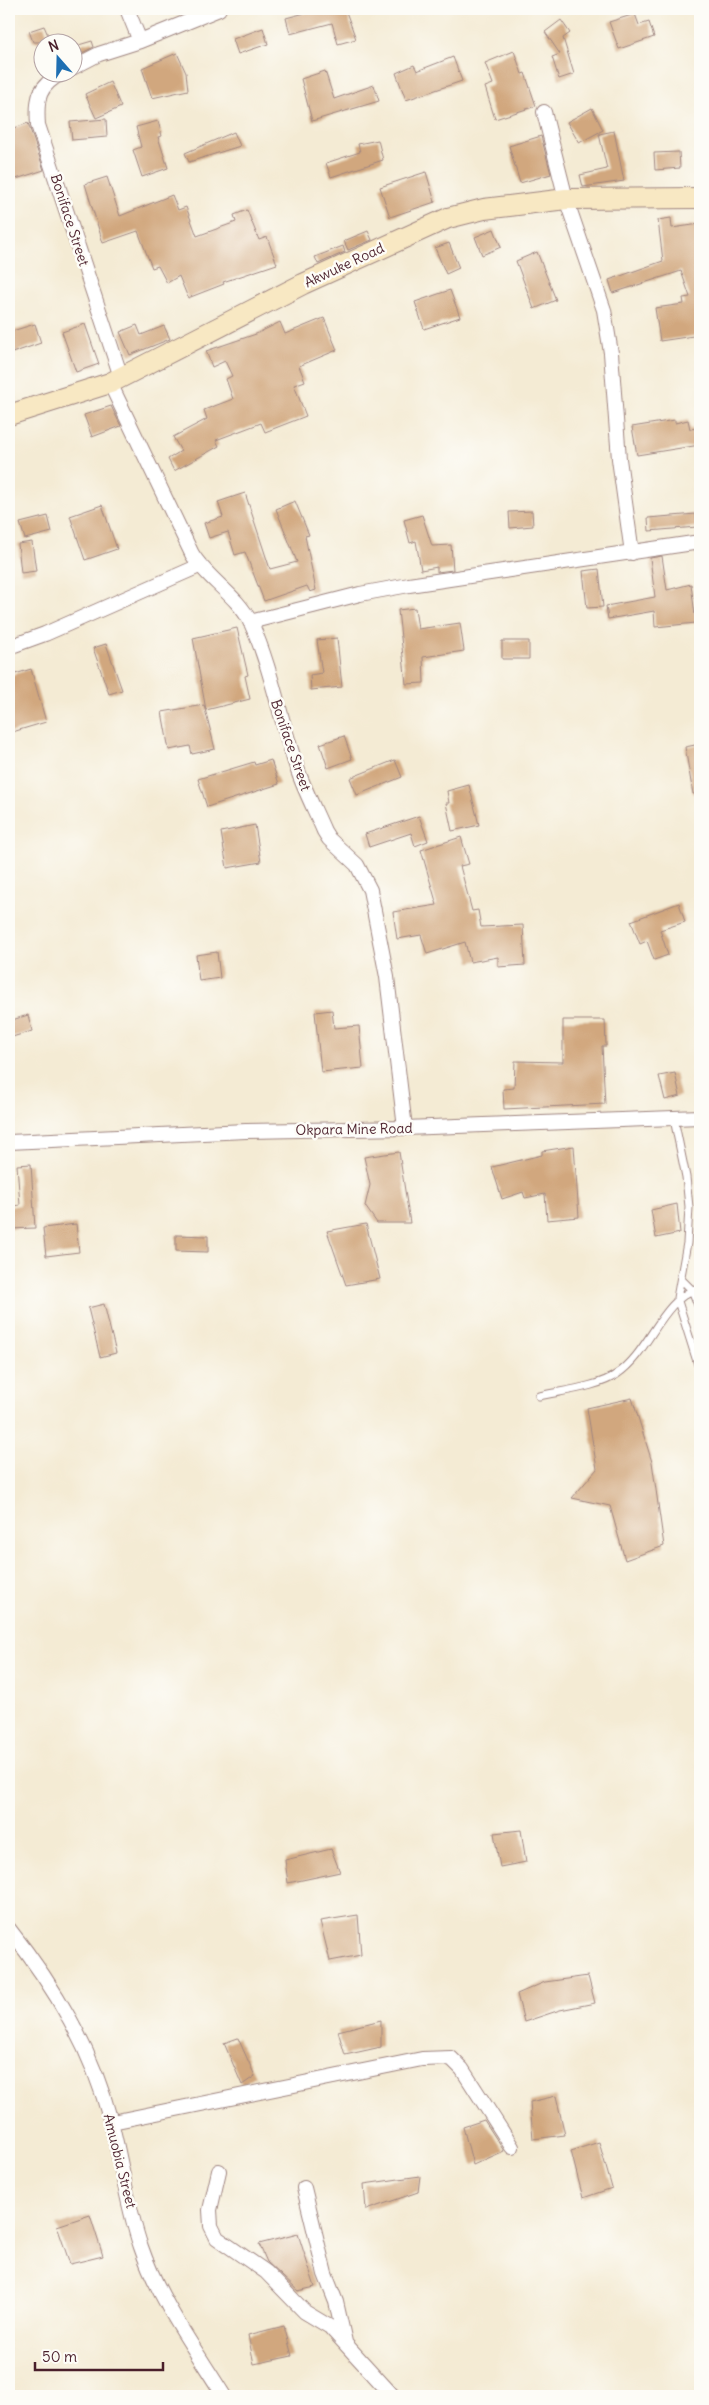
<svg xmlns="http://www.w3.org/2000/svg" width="709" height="2405" viewBox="0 0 709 2405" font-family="Delius,sans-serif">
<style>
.building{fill:#d1a77e}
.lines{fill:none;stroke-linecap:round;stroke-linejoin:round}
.service-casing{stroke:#9f8580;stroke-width:9}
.minor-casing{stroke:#9f8580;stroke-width:16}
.secondary-casing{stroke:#9f8580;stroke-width:22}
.service{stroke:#fff;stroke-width:7}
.minor{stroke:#fff;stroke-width:14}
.secondary{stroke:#f8e8c3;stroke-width:20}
.labels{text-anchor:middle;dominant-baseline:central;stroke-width:5;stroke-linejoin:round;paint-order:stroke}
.street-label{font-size:14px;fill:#4a1f2b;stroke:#fdfcf7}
</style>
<rect width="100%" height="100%" fill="#fdfcf7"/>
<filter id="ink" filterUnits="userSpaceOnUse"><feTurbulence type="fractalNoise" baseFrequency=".02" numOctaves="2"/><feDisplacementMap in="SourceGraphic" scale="10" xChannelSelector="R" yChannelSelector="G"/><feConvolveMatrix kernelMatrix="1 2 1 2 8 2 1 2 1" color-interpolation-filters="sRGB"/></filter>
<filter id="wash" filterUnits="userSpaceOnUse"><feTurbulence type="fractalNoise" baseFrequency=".0096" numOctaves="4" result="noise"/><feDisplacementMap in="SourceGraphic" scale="20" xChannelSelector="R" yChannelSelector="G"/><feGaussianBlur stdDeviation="1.12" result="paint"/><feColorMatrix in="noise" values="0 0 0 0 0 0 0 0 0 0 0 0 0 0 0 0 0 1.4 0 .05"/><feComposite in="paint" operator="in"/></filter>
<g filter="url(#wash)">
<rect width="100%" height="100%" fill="#f4ebd4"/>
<g id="blocks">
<path class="building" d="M320,9h25l11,30 -18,5 -6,-21 -42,11 -4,-16z
M635,14l4,11 10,-3 5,15 -35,12 -10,-27z
M561,20l9,13 -7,5 11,36 -15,5 -7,-22 8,-3 -15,-22z
M44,26l7,16h-18l-4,-11z
M263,28l5,16 -30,10 -5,-15z
M92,41l2,6 -22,11v-11z
M514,51l8,23 3,-1 11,33 -41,13 -10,-32 8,-3 -8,-21z
M177,53l9,20 2,17 -36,8 -10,-30z
M453,57l9,24 -56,19 -10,-27 18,-8 3,6z
M325,71l9,28 40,-14 5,16 -67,20 -11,-42z
M110,82l11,25 -25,11 -11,-24z
M592,108l11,22 -24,13 -12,-21z
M106,119l1,18 -35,3 -2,-18z
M158,121l4,15 -4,1 10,31 -26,9 -9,-27 8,-3 -5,-20z
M28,123l16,47 -31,10 -4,-14v-36z
M614,131l10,50 -41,6 -3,-12 27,-6 -8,-35z
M234,132l6,14 -51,16 -4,-9z
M541,136l10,38 -31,9 -11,-37z
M378,140l5,20 -52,17 -5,-14 34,-11 -2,-8z
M679,152l1,16 -25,2 -1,-17z
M426,172l9,30 -45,15 -10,-30z
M107,177l13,39 52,-21 6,15 8,-3 11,29 39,-14 -2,-7 13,-5 12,30 8,-3 10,27 -54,18 1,2 -36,14 -9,-22 -12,7 -9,-17 -6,2 -14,-37 -35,12 -18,-59z
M671,218l1,10 28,-4v111l-40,6 -5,-33 29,-4 -1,-6 7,-1 -9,-26 -68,22 -4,-13 54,-19 -5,-41z
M494,229l7,18 -19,8 -7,-18z
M368,231l4,9 -24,10 -4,-9z
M449,243l10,25 -13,6 -11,-26z
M343,246l2,6 -27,12 -3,-7z
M537,252l19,48 -22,9 -18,-48z
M450,290l10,27 -36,12 -9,-27z
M324,318l13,32 -38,16 6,15 -11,4 12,31 -41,16 -4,-9 -45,17 3,6 -45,25 -6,-12 13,-8 -8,-14 34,-18 -3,-9 29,-11 -7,-20 6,-3 -7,-15 -13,6 -6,-16 50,-17 24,-12 5,12z
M35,324l6,19 -32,11v-22z
M85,324l14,40 -23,8 -14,-40z
M137,325l4,10 23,-9 6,13 -40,16 -10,-23z
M111,406l10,20 -29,11 -8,-22z
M675,420v3l13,-3 2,9 10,-1v17l-63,10 -5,-28z
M245,493l25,76 27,-7 -21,-53 19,-8 14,34 -4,1 11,54 -6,2 -3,-6 -43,15 -19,-49 -10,3 -7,-23 -19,6 -5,-15 19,-6 -5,-15z
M102,505l15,44 -32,11 -15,-44z
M532,511l1,15 -23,2 -1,-16z
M696,514l1,13 -48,4 -1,-13z
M422,515l10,31 19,-1 2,25 -16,2v-5l-16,3 -5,-29 -6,2 -6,-23z
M48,516l4,16 -27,7 -5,-16z
M32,542l4,29 -15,2 -3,-29z
M662,556l5,34 24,-6 5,39 -41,4 -1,-16 -46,8 -2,-13 49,-9 -5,-39z
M599,569l4,38 -16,1 -4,-37z
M415,608l3,21 42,-6 4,28 -41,6 1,26 -18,1 -8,-74z
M237,628l11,47 -3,1 5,23 -44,11 -13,-72z
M337,638l5,49 -31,3 -1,-15 12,-2 -5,-33z
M502,641h27v18h-27z
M106,644l16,46 -13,4 -16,-46z
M31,669l15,53 -37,11v-57z
M204,705l11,44 -23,5 -2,-8 -21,4 -7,-38z
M344,736l8,23 -24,9 -8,-24z
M700,744v49l-7,1 -8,-47z
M271,760l8,24 -72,23 -9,-28 56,-17 1,3z
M395,760l7,17 -45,18 -7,-17z
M469,785l10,40 -27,6 -6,-28h3l-2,-12z
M419,816l9,25 -13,5 -4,-13 -42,14 -4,-13z
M255,825l6,37 -34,6 -6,-36z
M461,837l8,27 -9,2 12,45 6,-1 3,17 42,-2 2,40 -27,2v-10l-28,5 -5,-20 -38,12 -6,-19 -24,4 -4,-27 44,-7 -16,-55z
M679,903l6,19 -25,8 8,25 -14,5 -7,-19 -7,3 -9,-23z
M217,952l3,26 -21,3 -3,-26z
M332,1010l2,18 25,-2 4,42 -42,4 -6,-60z
M28,1015l4,16 -23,7v-17z
M563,1020h42l1,26h-4l3,58 -101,5 -1,-20 11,-1 1,-27 48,1z
M675,1073l5,23 -15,4 -6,-24z
M574,1146l5,71 -32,3 -2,-26 -20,4 -2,-6 -21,7 -10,-32 50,-12v-4z
M399,1152l11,71h-33l-12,-17 5,-21 -6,-28z
M31,1164l4,64 -26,1v-22l11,-2 -3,-40z
M677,1204l3,29 -24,5 -5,-28z
M76,1224l3,28 -33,4 -3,-28z
M366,1224l14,55 -34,6 -19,-54z
M176,1235l32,1v16l-32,-1z
M104,1304l12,49 -16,4 -12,-49z
M632,1398l20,64 12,84 -39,14 -15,-54 -38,-8 25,-29 -10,-61z
M521,1830l5,32 -26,5 -6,-34z
M331,1849l9,23 -52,11 -3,-23z
M358,1915l3,40 -31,6 -10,-40z
M588,1976l7,27 -35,7 -36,12 -7,-28 28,-12z
M381,2020v27l-36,8 -7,-24z
M238,2038l17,38 -13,9 -18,-42z
M556,2096l9,39 -32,4 -3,-37z
M484,2120l20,31 -31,14 -10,-38z
M599,2142l13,46 -29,10 -12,-47z
M420,2176l-2,16 -52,18 -2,-26z
M90,2215l13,41 -33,8 -13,-38z
M298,2234l17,53 -17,4 -31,-29 -8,-18z
M284,2326l8,30 -38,8 -6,-29z"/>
</g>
</g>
<g filter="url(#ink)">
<use href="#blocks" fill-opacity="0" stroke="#9f8580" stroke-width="1"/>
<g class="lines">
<g class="service-casing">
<path id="service" d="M674,1119l12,58 3,30 -2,36 -10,55 23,73
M681,1279l11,11 8,20
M539,1396c22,-5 60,-9 78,-22 34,-23 43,-74 83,-87"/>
</g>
<g class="minor-casing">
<path id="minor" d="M127,9l13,32
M72,68l27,-14 41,-13 79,-32
M63,72c-25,14 -27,26 -25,53l83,252
M544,112l22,87 38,111 7,43 8,106 13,94
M110,383l82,171c16,26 45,41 59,69 21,46 29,97 46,145 7,21 18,42 27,63l5,8 28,26 13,25 17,87 18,151
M250,622l110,-28 49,-9 291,-43
M9,647l36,-13 154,-68
M9,1142l237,-11 159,-3 295,-11
M9,1929c46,58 83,120 102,193 11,41 16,85 30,125 18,53 54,102 83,149
M112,2122l310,-63 29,-1 11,11 50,78
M219,2171l-9,39 1,16 6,12 49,34 39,40 25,15 63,69
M304,2188l21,86 11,28 9,40"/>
</g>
<g class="secondary-casing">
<path id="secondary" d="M9,415l101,-32 193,-99 145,-66 36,-9 82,-10 134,-1"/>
</g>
<use href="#service" class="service"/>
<use href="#minor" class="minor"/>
<use href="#secondary" class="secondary"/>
</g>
</g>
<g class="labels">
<g class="street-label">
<text transform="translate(70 220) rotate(72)">Boniface Street</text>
<text transform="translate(344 265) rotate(-25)">Akwuke Road</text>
<text transform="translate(291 745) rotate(71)">Boniface Street</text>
<text transform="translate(354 1129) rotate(-1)">Okpara Mine Road</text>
<text transform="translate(120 2161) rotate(76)">Amuobia Street</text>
</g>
</g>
<rect width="709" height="2405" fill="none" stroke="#fdfcf7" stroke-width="30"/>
<g transform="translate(58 58) rotate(340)"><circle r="24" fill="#fdfcf7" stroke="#b5a4a5"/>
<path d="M0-4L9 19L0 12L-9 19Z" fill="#1f6fb2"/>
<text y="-8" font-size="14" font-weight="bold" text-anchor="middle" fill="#4a1f2b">N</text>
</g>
<path d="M35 2362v8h128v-8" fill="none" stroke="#4a1f2b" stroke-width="2.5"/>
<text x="42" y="2362" font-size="15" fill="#4a1f2b" stroke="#fdfcf7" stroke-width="4" paint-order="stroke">50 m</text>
</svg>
